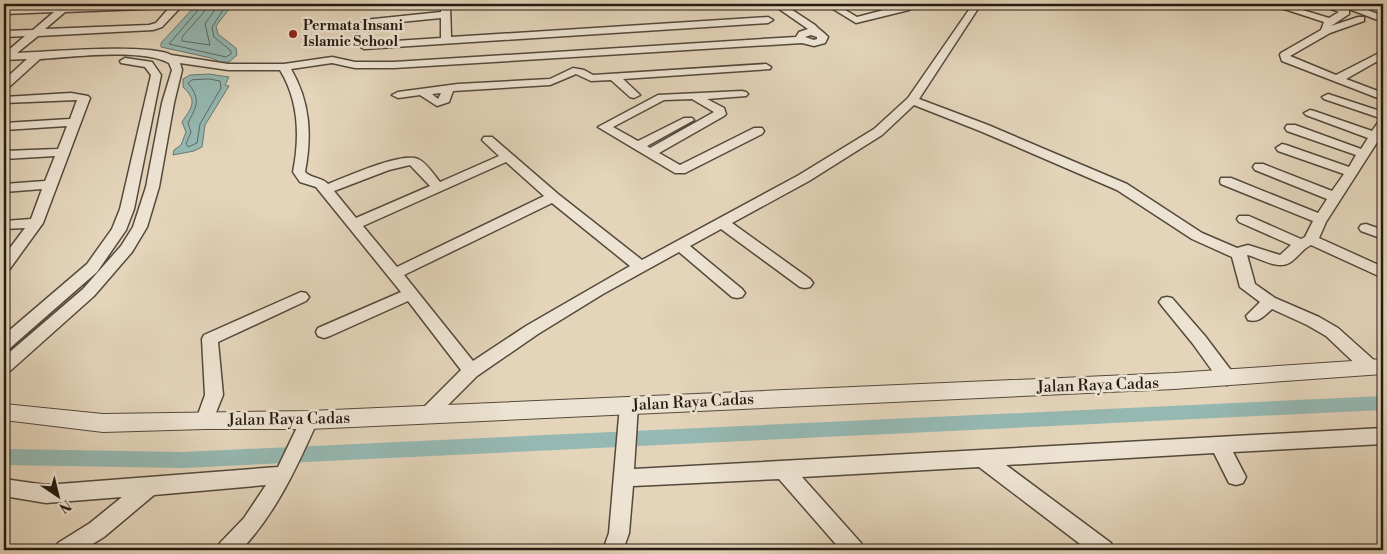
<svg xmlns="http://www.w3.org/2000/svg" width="1387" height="554" viewBox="0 0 1387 554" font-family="'Libre Bodoni',serif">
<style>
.water{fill:#95b8b2;stroke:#687972}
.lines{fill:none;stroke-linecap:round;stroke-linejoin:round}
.shore{stroke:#5c6a62;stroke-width:1}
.canal{fill:#95b8b2;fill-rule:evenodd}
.minor-casing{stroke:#54493b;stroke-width:3}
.tertiary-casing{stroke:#54493b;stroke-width:2}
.minor{fill:#ede3d2;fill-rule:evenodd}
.tertiary{fill:#ede3d2;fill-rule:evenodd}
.poi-dot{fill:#8f2418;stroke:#ede3d2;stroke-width:2}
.labels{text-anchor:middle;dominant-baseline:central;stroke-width:5;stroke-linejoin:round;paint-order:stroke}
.far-poi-label{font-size:14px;font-weight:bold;fill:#241b11;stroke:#ede3d2;text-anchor:start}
.street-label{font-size:16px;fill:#241b11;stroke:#ede3d2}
</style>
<rect width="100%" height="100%" fill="#e3d4ba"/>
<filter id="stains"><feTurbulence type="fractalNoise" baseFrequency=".004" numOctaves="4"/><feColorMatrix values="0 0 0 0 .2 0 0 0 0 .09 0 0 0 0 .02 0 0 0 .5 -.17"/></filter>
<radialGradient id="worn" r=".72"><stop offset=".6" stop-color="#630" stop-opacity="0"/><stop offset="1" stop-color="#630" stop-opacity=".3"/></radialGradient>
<path class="water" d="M197,4h36l-17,22 2,8 18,14 1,7 -8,7h-9l-9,-4 -50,-11v-4z
M209,74l20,3 -4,8 4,1 -24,39 -3,22 -8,4 -21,4 1,-5 7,-5 5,-13 -4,-10c10,-15 16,-21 1,-35v-8l7,-4z"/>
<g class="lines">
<path class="shore" d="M200,4l-1,5 -30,35 57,13 5,-3v-3l-17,-14 -2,-10 15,-23
M206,4l-2,8 -22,25v4l28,4 -5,-21 14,-20
M209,79l11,2 1,7 -21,36 -3,19 -9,4 -2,-3 5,-12 -3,-9c9,-18 13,-23 0,-40l4,-3z"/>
<path class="canal" d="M1383,396v14l-1200,58 -179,-3v-16l179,3z"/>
<g class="minor-casing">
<path id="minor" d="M129,4h47l3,5 -17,18 -9,3 -115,6 -21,17c31,-1 131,-10 154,2l57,9h56l48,-7 23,5h39l402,-25 3,-5 9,-3 -36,-25h11l32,21c4,5 9,7 13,12l-3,6 -11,3 -12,-3 -408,25h-39l-23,-5 -41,6c19,33 21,65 14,103 7,7 17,5 23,12 18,-7 73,-32 90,-25 9,4 16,16 22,23l59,-26 -17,-16 2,-3h8l66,57 84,66 157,-85 75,-46 34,-31 65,-94h8l-62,95 69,26 139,59 75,49 35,15 11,-3 32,10 11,-10 -52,-23 -2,-3 2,-3h10l52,23 4,-2 8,-16 -92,-37 -1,-3 1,-3h10l87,35 9,-14 -72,-29 -2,-3 2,-3h8l69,27 12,-17 -66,-23 -2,-3 6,-4 4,1 63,22 7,-12 -69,-24 -2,-3 2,-3h8l66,24 7,-11 -62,-23 -2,-2 6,-3 4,1 58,20 7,-10h4v12l-57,89 -7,16 64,29v11l-72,-33c-9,4 -14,14 -22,18 -12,7 -31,-6 -42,-8l8,29 20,14 44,19 19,11 38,34 2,5 -2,5 -6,1 -6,-1 -38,-36 -19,-11 -35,-16c-8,7 -13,14 -24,11l-2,-4 14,-14 -20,-15 -8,-30 -40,-18 -75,-49 -137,-59 -66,-26 -32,30 -73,46 -77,42 78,56 3,4 -3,4 -5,1 -5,-1 -79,-58 -31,17 52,43 3,4 -3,4 -5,1 -5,-1 -53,-45 -76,42 -65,40 -61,42 -44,44 -6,2 -6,-2 -3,-5 3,-5 40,-40 -53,-69 -78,35 -6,2 -6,-2 -2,-4 2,-4 83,-36 -85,-105 -16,-5 -7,-10c7,-35 6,-71 -13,-102h-52l-48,-7 2,7 -8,33 -15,84 -12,40 -15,25 -38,44 -84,75 -6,1v-15l79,-68 38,-43 12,-19 13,-40 16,-84 10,-33 -3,-7c-27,-15 -97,-6 -129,-4l-32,29 -4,1v-9l23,-21 -23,1v-6l21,-18 -21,1v-6l29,-1 21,-18 -50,2v-6zM169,8l-13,15 -7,2 -104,4 20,-17zM811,35l6,2v2l-3,1 -9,-3zM506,162l38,34 -147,71 -34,-41zM410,165l20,21 -74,32 -22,-27 55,-21zM552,203l78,63 -104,60 -53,35 -69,-86z
M441,4h9l1,33 317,-20 5,3 -5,3 -404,26 -9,-5 5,-20 4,-4 77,-8zM441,18v20l-76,5 5,-18z
M825,4h10l22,13 50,-13h11l-9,6 -53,13z
M1269,4h14l46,14 10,-6 -10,-4v-4h17l-4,3 7,3v4l-18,12 27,-9h6v4l-34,12 -40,23 46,19 47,-24v7l-37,21 37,14v7l-101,-39 -2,-6 1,-2 40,-23 3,-8z
M1352,4l31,12v6l-34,-13v-4z
M125,58l27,4 9,13 -27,134 -8,21 -29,42 -87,76 -6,2v-15l83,-71 25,-35 8,-20 31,-134 -6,-8 -24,-4 -1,-2z
M766,64l5,3 -1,2 -147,10 17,16 -6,3 -4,-1 -19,-17 -20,1 -15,-7 -26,11 -97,6 -4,11 -12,4 -17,-11 -22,3 -6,-3 6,-3 60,-8 92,-5 23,-11 11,2 9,5zM441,93l-3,6 -6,-5z
M742,91l4,1 2,2 -2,2 -39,3 17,9 2,6 -2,2 -65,37 21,12 74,-37h8l2,3 -2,3 -77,39h-10l-77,-46 60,-32zM692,99l22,13 -64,36 -3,-2 47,-26 -2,-2h-8l-46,23 -25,-14 51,-27z
M71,93l17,3 2,2 -47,125 -34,47 -5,1v-15l21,-28 -21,1v-8l27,-2 11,-30 -38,3v-8l41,-3 10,-25 -51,3v-8l54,-2 9,-23 -63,4v-7l66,-4 7,-19 -73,3v-6z
M1328,94l55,18v7l-59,-20 -2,-2z
M1366,224l17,6v9l-22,-8 -2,-3 2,-3z
M301,292l5,1 3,4 -3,4 -88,41 5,53 -12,30 -6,2 -6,-2 -3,-5 9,-25 -3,-56 2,-4z
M1167,297l5,1 33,38 28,37 3,5 -3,5 -6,2 -6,-2 -28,-39 -31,-38 -3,-4 3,-4z
M629,398l6,2 3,5 -4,64 749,-41v16l-150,8 13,25 -3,6 -7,2 -7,-2 -15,-30 -208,12 105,78 3,7h-26l-109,-83 -177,10 59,66 3,7h-23l-62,-71 -146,7 -4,47 -6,17h-20l6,-17 11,-128 3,-5z
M309,413l6,2 3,5c-21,47 -42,93 -77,130h-24l3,-7 24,-25 22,-33 -112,10 -50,42 -21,13h-28l3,-7 32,-20 32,-26 -76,6 -42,-7v-17l42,6 232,-18 25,-52z"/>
</g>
<g class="tertiary-casing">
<path id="tertiary" d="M1383,359v15l-209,15 -865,40h-104l-102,3 -99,-12v-16l99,10 206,-3 865,-38z"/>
</g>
<use href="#minor" class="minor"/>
<use href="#tertiary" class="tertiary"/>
</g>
<circle class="poi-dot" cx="293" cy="34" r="5"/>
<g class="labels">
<g class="far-poi-label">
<text x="303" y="26">Permata Insani<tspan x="303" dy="16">Islamic School</tspan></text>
</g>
<g class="street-label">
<text transform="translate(1098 385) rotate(-2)">Jalan Raya Cadas</text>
<text transform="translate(693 402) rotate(-3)">Jalan Raya Cadas</text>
<text transform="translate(289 419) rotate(-1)">Jalan Raya Cadas</text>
</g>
</g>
<rect width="1387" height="554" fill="none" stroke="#e3d4ba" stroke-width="20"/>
<rect x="5" y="5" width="1377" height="544" fill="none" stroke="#241b11" stroke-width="2.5"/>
<rect x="10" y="10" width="1367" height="534" fill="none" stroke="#241b11"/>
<g transform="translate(58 496) rotate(145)" stroke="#ede3d2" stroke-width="4" paint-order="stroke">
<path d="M0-4L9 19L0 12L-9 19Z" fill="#241b11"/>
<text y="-8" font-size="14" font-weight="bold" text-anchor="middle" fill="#241b11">N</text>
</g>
<rect width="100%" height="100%" filter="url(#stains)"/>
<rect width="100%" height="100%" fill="url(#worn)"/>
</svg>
